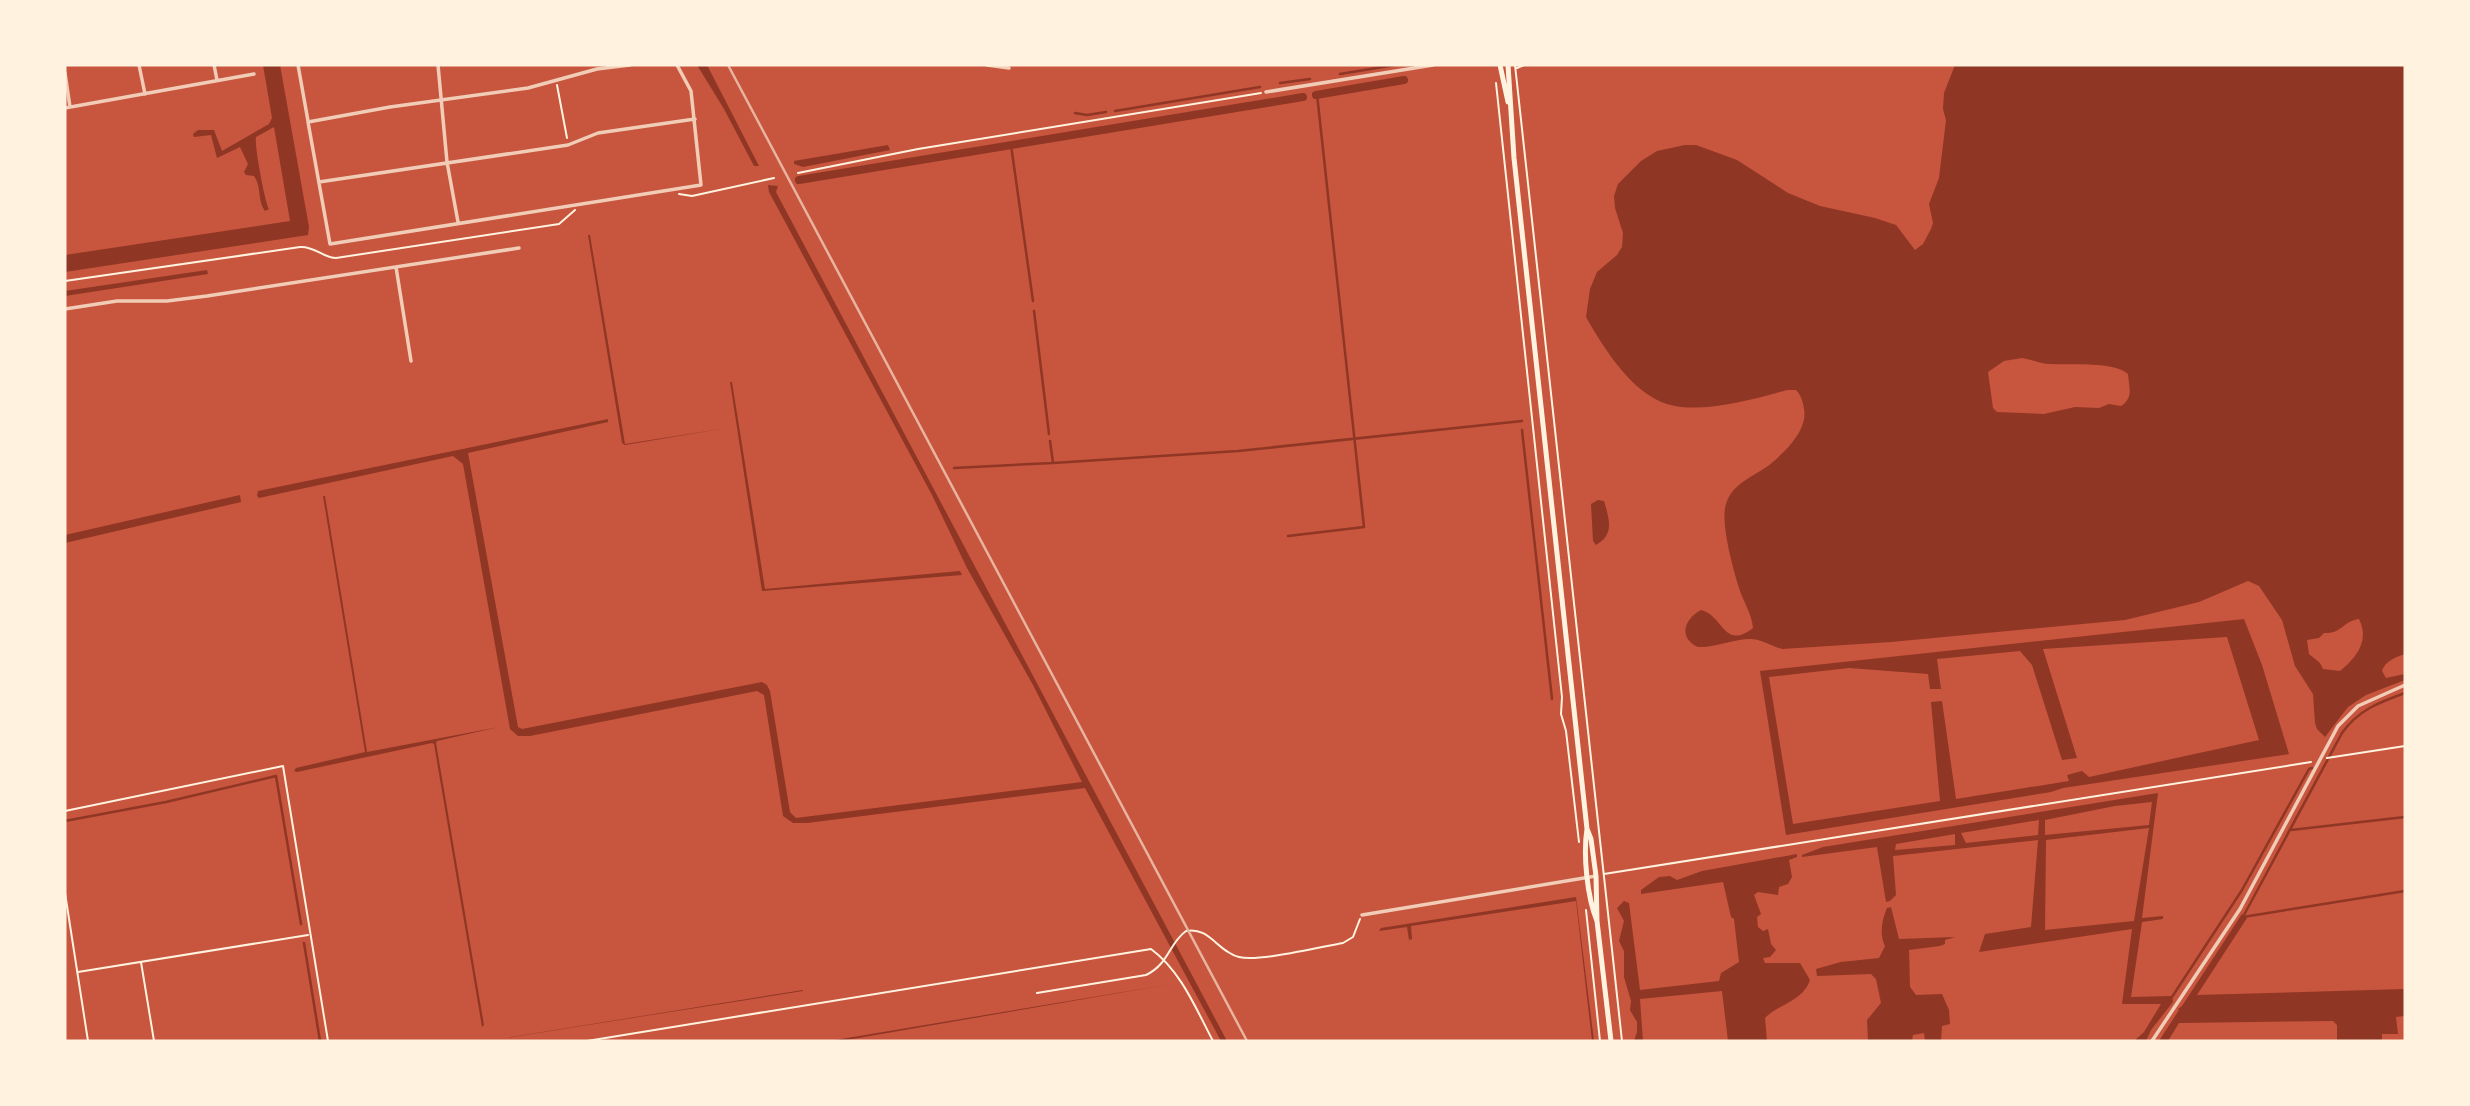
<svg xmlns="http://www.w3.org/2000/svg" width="2470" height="1106" viewBox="0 0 2470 1106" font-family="Merriweather,serif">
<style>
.water{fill:#8f3625;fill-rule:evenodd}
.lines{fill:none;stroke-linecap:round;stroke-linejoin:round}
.stream{stroke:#8f3625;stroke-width:2.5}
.canal{stroke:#8f3625;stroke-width:8}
.path{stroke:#fff3e0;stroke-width:2}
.minor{stroke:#f1ccb7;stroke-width:3.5}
.secondary{stroke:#fff3e0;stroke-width:5}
.rail{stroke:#e9b49f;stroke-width:2.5}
</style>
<rect width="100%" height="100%" fill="#c8553d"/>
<path class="water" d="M263,65h17l29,162 -1,8 -243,37v-17l225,-34 -16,-94 -18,10c-2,7 9,66 13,72l-4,2c-8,-10 -3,-24 -11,-35l-8,-1 -2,-3 4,-8 -8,-17 -23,11 -6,-23 -17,2 -1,-3 5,-4h16l8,21 47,-27 3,-6z
M697,65h10l52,101h-5l-30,-57z
M1955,65h450v589c-9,3 -20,7 -23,17l4,7 19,-4v6l-39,15 -18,12 -23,30 -8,-8 -2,-6 -2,-29 -18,-28 -13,-46 -23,-34 -11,-5 -49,21 -74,18 -234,22 -109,7c-12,-3 -20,-10 -32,-10 -16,0 -36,9 -52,8 -20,-9 -14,-28 3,-37 22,5 23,41 52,18 -1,-14 -10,-27 -14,-40 -6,-20 -19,-66 -13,-84 7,-23 31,-28 47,-42 14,-12 35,-33 31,-53 -1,-7 -3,-14 -8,-19h-9c-32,9 -80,22 -112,16 -39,-6 -71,-57 -89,-89l4,-28 7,-17 20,-17 5,-8 1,-14 -8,-25 -1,-12 4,-12 23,-23 16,-10 28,-6h11l41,15 51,33 32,13 55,12 21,7 19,25 8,-6 8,-15 2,-6 -4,-19 10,-26 7,-58 -3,-11 1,-16zM2022,358c9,1 18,6 28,6 19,1 64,-3 78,10 1,14 6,23 -7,32l-12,-2 -10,4 -24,-1 -31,7 -47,-2 -4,-4 -5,-36 16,-11zM2359,619c11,22 -3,39 -19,52l-17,-2 -3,-6 -11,-9 -2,-14 12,-2 5,-5c18,1 19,-12 35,-14z
M888,145l2,5 -87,17 -9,-3v-3z
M768,185l10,1 -2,6 52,98 399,751h-6l-136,-253 -278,35h-14l-10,-7 -19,-121 -7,-4 -227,45h-12l-8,-7 -47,-265 -10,-8 -194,42 -2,-2 1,-5 350,-72v3l-140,31 50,274 4,2 240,-47 5,3 3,6 20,121 6,6 286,-36 -49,-97 -66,-117 -35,-73 -163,-303z
M588,235h2l35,209 102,-16 -102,17 -3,-2z
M207,270l1,4 -143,22v-5z
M730,382h2l33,207 195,-18 2,4 -200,16z
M240,495l1,7 -176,41v-8z
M323,496h2l42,256 132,-25 -62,14 -1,2 48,282 -2,2 -48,-283 -2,-1 -135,29 -3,-1 2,-3 69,-16z
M1598,500l6,1c5,18 11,33 -8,44l-3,-4 -2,-37z
M2244,619l18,46 27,89 -226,34 -12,4 -265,43 -26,-164zM2227,637l32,103 -170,37 -7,-6 -15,4 2,6 -113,18 -14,-98 -11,1 9,99 -147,23 -24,-147 80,-9 79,6 2,15h11l-4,-30 83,-8 12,14 30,95 15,-2 -34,-109z
M2158,793l-16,125 21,-2v3l-21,3 -11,75 41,-1 1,6 -22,28 -5,11h-12l10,-9 17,-28h-39l10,-75 -153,23 6,-18 46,-7 7,-87 -145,16 3,39 -6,6 -4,1 -9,-55 -75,10v-2l21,-8zM2152,802l-3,23 -104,10v-15l70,-14zM2039,820l-1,15 -72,8 -5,-10zM2149,828l-15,93 -89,9 1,-90zM1955,834v11l-60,5 1,-6z
M1797,854v3l-8,3 3,17 -4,7 -9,3 -1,8 -20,-3 -4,3 7,19 -4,3 1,10 5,4 5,-2 3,15 5,6 -6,7 -7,1 2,5h35l10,17c-7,21 -31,24 -45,38l2,23h-39l-6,-50 -82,8 3,42h-9l3,-9v-10l-7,-12 1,-9 -7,-24v-26l-5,-10 5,-20 -7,-13 7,-7 5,2 11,87 79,-9 2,-8 18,-11 -5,-43 -3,-2 -8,-35 -82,12v-4l18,-13 11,-1 7,4 25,-9z
M1576,897l18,144h-2l-16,-140 -165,25 1,13 -3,1 -2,-13 -28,4 2,-3z
M1891,907l8,32 56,-2 -10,3v4l-5,2 -31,4 1,37 6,8 26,-1 7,16 1,14 -8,2 -1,15h-16l-1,-8 -11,2 -1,6h-44l-1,-21 14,-17 -5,-24 -5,-5 -54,2 -1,-7 25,-7 38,-4 6,-12c-6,-12 -3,-26 2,-38z
M2242,914l5,4 -50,77 208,-6v27l-9,1 2,17h-16v7h-45v-16l-4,-4 -154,2 -11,18h-9l20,-31 -1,-1 4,-3z
M1171,984l-330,57h-12z
M803,990v1l-316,50z"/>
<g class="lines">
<path class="stream" d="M1340,74l55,-9
M1280,83l30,-4
M1115,111l145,-24
M1075,113l12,2 19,-3
M1011,145l22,156
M1034,311l15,123
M1522,430l30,269
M1050,441l3,22 185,-12 284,-30
M954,468l98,-5
M1288,536l76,-9 -47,-433
M65,821l101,-19 110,-26 25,148
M2291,830l114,-13
M2244,915l98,-182c16,-23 38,-31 63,-40
M2243,917l162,-26
M304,943l16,98
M2170,1000l72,-110 67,-121 3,-1"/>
<path class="canal" d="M1316,95l88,-15
M799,180l504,-83"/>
<path class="path" d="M1515,65l107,976
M1517,68l7,-3
M1496,83l66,614 -1,17 5,17 13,111
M557,85l10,53
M798,173l120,-24 343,-56
M679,194l13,2 82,-18
M65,281l235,-34c15,-1 23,11 36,11l223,-34 16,-14
M2327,758l78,-12
M65,811l218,-45 45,275
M1604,874l707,-112
M65,893l23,148
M1586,910l14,131
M141,962l13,79
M78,972l230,-37
M1037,993l109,-18c23,-11 23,-32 40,-44 23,-5 32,21 53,26 20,5 81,-10 104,-14l10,-6 7,-18
M587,1041l564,-92c30,22 45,60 62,92"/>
<path class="minor" d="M139,65l6,29
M214,65l3,15
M298,65l10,56
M438,65l9,97 11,60
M630,65l-33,4 -69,19 -138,19 -82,15 22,122 371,-59 -10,-94 -14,-26
M987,65l22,3
M65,73l5,34
M1266,92l167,-27
M65,108l189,-34
M319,182l249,-37 30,-12 97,-14
M396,267l15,94
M65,309l52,-8h50l40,-5 312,-48
M1362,915l234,-39
M2152,1041l88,-132 98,-183 20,-20 47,-21"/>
<path class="secondary" d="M1500,65l8,37
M1508,65l6,93 73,671c-4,25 0,68 10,92
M1587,829l4,10 5,37 1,45 14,120"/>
<path class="rail" d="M728,65l519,976"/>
</g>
<rect width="2470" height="1106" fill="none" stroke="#fff3e0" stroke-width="133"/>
</svg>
